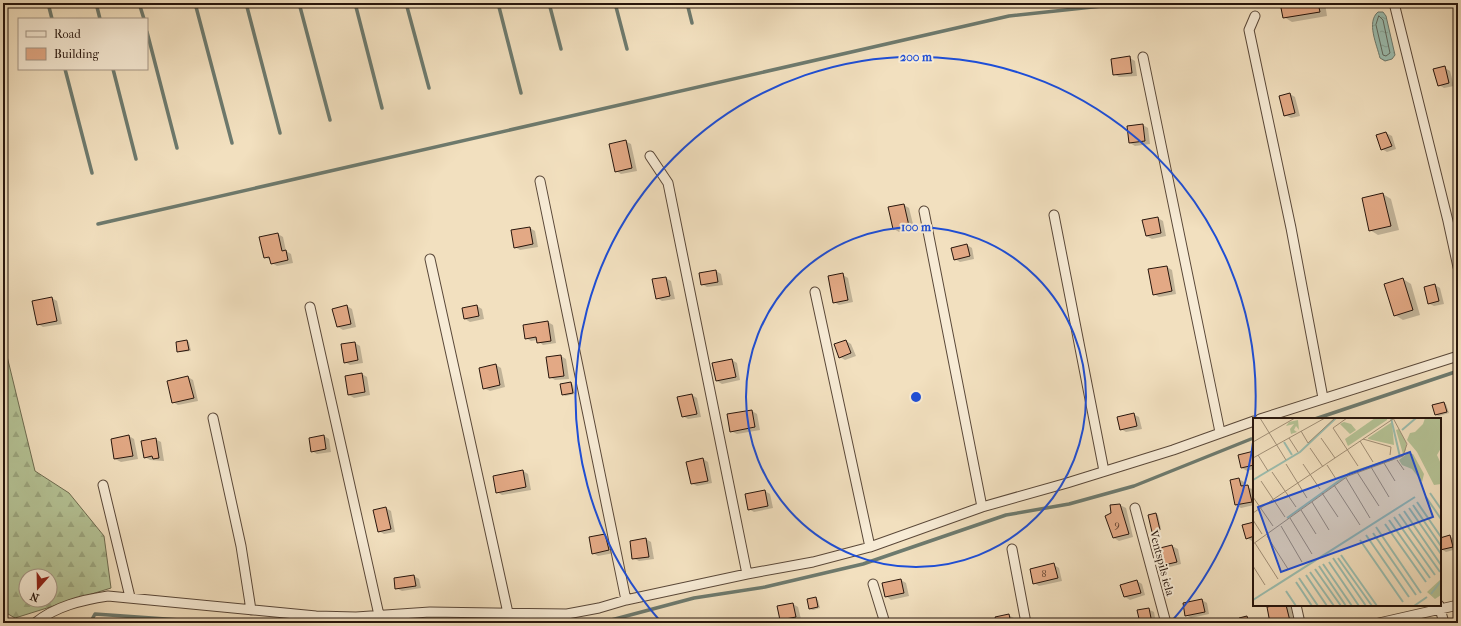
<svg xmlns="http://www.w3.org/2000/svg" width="1461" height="626" viewBox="0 0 1461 626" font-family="'IM FELL French Canon',serif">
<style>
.forest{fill:url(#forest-firs);stroke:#6e6c51;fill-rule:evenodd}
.water{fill:url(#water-ripples);stroke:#6d7a6e}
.shadow{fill:#0003}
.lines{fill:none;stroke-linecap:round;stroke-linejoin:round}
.shore{stroke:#61695e;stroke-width:1}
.stream{stroke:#6d7a6e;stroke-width:3.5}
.building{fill:#e3a985;stroke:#27150c}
.minor-casing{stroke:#5a4839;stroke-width:11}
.minor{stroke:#f7ebd5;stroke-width:9}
.ring{fill:none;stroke:#1d4ed8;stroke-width:2}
.labels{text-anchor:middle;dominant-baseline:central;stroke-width:4;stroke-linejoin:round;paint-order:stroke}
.number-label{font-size:10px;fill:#563a2a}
.street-label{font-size:12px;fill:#27150c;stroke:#f7ebd5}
.inset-river{fill:none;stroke:#9bbdaf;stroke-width:2}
.inset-road{fill:none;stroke:#a18f77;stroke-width:1}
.view{fill:#1d4ed8;fill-opacity:0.15;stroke:#1d4ed8;stroke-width:2}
.inset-edge{fill:none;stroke:#27150c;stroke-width:2}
.centre{fill:#1d4ed8;stroke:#f7ebd5;stroke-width:2}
.ring-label{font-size:12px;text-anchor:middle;font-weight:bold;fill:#1d4ed8;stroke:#f7ebd5;stroke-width:4;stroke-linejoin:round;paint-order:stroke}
</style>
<defs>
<pattern id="forest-firs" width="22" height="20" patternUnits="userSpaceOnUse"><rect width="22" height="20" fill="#b5c396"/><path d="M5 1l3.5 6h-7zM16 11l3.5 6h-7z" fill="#9ca780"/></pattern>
<pattern id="water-ripples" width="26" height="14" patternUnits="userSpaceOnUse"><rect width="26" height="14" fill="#9bbdaf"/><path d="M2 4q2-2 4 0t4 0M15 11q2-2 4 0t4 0" fill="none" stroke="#86a295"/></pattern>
</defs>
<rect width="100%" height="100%" fill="#f2e0bf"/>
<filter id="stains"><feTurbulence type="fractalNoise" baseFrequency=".005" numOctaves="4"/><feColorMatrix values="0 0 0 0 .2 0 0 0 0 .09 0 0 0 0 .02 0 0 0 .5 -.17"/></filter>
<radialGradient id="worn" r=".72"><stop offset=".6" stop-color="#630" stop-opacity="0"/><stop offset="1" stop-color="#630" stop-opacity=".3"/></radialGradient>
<path class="forest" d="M3,348l3,4 29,119 34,22 35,43 7,52 -96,30 -12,-7zM26,576h24v24h-24z"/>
<path class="water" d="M1378,12h5l3,4 9,39 -3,4 -7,2 -5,-3c-3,-13 -14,-36 -2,-46z"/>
<path class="shadow" d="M1281,3h44l2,13 -35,6 -8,-5z
M1130,58l5,3 2,15 -18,1 -5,-3z
M1445,68l5,3 4,15 -10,2 -5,-3z
M1290,94l5,3 5,19 -9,2 -6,-3z
M1143,125l5,3 2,16 -15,2 -5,-3z
M1386,133l6,3 4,13 -9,3 -5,-3 -4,-13z
M625,141l6,3 6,27 -16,3 -5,-3z
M1383,194l8,5 8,31 -21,5 -8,-5z
M904,205l5,3 5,20 -15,4 -5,-3z
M1158,218l5,3 3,15 -14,3 -6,-3z
M530,228l5,3 3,16 -18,3 -5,-3z
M278,234l5,3 3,14 5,3 2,9 -16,3 -5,-3 -1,-3 -7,-3z
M967,245l5,3 2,11 -14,3 -5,-3z
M1167,267l5,3 4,24 -17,3 -5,-3z
M716,271l5,3 2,11 -16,2 -5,-3z
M843,275l5,3 5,24 -14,3 -5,-3z
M666,278l5,3 4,18 -13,2 -5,-3z
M1403,279l8,5 9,31 -17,5 -8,-5z
M1435,285l5,3 4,16 -10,2 -6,-3z
M52,298l5,3 5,23 -19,3 -5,-3z
M347,306l5,3 4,18 -13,3 -5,-3z
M477,306l5,3 2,10 -14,3 -5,-3z
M548,322l5,3 3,18 -13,2 -6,-5 -6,1 -5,-3 -2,-13z
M187,341l2,1 2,9 -10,1 -3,-1z
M846,341l5,3 5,12 -11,4 -5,-3z
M355,343l5,3 3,17 -13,2 -5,-3z
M561,356l5,3 3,20 -14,1 -5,-3z
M732,360l5,3 3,17 -18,4 -5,-3z
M496,365l5,3 4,19 -15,4 -6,-3z
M362,374l5,3 3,18 -16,3 -5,-3z
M188,377l5,3 5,21 -20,4 -5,-3z
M571,383l2,2 2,9 -10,2 -2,-2z
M692,395l5,3 4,19 -13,2 -5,-3z
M1444,403l2,1 3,9 -10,3 -3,-1 -2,-10z
M752,411l5,3 3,16 -23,4 -6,-3z
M1133,414l6,3 3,12 -16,3 -5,-3z
M129,436l5,3 4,20 -17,3 -6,-3 -3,-19z
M324,436l5,3 2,13 -14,2 -5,-3z
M155,439l6,3 3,19 -14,-1 -5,-3z
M1254,453v16l-7,2 -5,-3z
M703,459l5,3 4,21 -15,3 -6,-3z
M523,471l5,3 3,16 -29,5 -5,-3z
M1239,479l5,3 1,5 8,2 1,16 -13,3 -5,-3z
M765,491l5,3 3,14 -19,4 -5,-3 -3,-15z
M1120,505l6,3 7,29 -14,4 -5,-3 -3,-32z
M386,508l5,3 4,21 -11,2 -5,-3z
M1156,514l2,1 3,14 -7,1z
M1254,523v17l-2,1 -5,-3z
M605,535l5,3 4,15 -16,3 -5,-3 -3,-15z
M1449,536l6,3 2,10 -11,3 -5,-3 -1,-10z
M646,539l5,3 3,17 -15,2 -6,-3z
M1172,546l6,3 3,15 -15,4 -5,-3z
M1054,565l5,3 3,13 -23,5 -5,-3z
M414,576l5,3 2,9 -19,3 -6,-3z
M901,580l5,3 3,13 -18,4 -5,-4z
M1137,581l5,3 3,11 -15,5 -5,-3z
M815,598l3,2 2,8 -7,2 -3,-1 -2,-9z
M1202,600l5,3 2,11 -18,4 -5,-3z
M793,604l5,3 3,12 -15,3 -5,-3z
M1283,605l8,2 3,16h-23l-3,-15z
M1148,609l6,3 2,11h-15z
M1008,615l6,3 1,5h-17z
M1247,617l5,3 1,3h-11z
M903,620l5,3h-15z"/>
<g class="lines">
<path class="shore" d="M1379,16l4,4 7,33 -4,3 -3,-1 -7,-30z"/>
<path class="stream" d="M48,3l4,16
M96,3l4,16
M139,3l5,16
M195,3l37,140
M246,3l34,130
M299,3l31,117
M355,3l27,105
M406,3l23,85
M498,3l23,90
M549,3l12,46
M615,3l12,46
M687,3l5,20
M147,32l30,116
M65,69l27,104
M113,69l23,90
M98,224l911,-208 121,-13
M1315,419l143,-48
M90,623l5,-9 128,9
M600,623l94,-25 71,-11 98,-23 143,-49 63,-11 65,-18 117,-47"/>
</g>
<path class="building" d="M1280,3h38l2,9 -37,6z
M1130,56l2,17 -19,2 -2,-16z
M1445,66l4,17 -11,3 -5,-17z
M1290,93l5,20 -11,3 -5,-20z
M1143,124l2,17 -16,2 -2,-17z
M1386,132l6,14 -11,4 -5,-15z
M626,140l6,28 -17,4 -6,-28z
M1383,193l8,33 -22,5 -7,-33z
M904,204l5,22 -16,3 -5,-22z
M1158,217l3,16 -15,3 -4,-16z
M530,227l3,17 -19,4 -3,-18z
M278,233l4,18 4,-1 2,10 -17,4 -2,-7 -5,1 -5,-21z
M967,244l3,12 -16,4 -3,-12z
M1167,266l5,25 -19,4 -5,-26z
M716,270l2,12 -17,3 -2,-12z
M843,273l5,27 -15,3 -5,-27z
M666,277l4,19 -14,3 -4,-20z
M1403,278l10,32 -19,6 -10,-32z
M1435,284l4,17 -11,3 -4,-17z
M52,297l5,24 -20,4 -5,-24z
M347,305l4,19 -14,3 -5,-18z
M477,305l2,11 -15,3 -2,-11z
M548,321l3,20 -14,2 -1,-6 -11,2 -2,-14z
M187,340l2,10 -12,2 -1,-10z
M846,340l5,13 -12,5 -5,-14z
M355,342l3,18 -14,3 -3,-19z
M561,355l3,21 -15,2 -3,-21z
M732,359l4,18 -20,4 -4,-18z
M496,364l4,21 -17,4 -4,-21z
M362,373l3,19 -17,3 -3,-19z
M188,376l6,22 -22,5 -5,-22z
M571,382l2,11 -11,2 -2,-11z
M692,394l5,20 -15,3 -5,-20z
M1444,402l3,10 -12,3 -3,-10z
M752,410l3,17 -25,5 -3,-18z
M1134,413l3,13 -17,4 -3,-13z
M129,435l4,21 -19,3 -3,-20z
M324,435l2,14 -15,3 -2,-14z
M156,438l3,20 -6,1 -1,-3 -8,2 -3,-17z
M1254,451v14l-13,3 -3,-13z
M703,458l5,23 -17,3 -5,-22z
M523,470l3,17 -30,6 -3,-17z
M1239,478l2,8 7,-1 4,17 -17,3 -5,-25z
M765,490l3,16 -20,4 -3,-16z
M1120,504l9,30 -16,4 -8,-22 6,-3 -1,-8z
M386,507l5,22 -13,3 -5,-22z
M1156,513l4,17 -8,2 -4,-17z
M1254,522v14l-8,3 -4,-14z
M605,534l4,16 -17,4 -3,-17z
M1450,535l3,12 -13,3v-12z
M646,538l3,19 -17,2 -2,-18z
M1172,545l5,17 -17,4 -4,-17z
M1054,563l4,15 -25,6 -3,-15z
M414,575l2,11 -21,3 -1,-11z
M901,579l3,14 -19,4 -3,-14z
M1137,580l4,13 -17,4 -4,-12z
M816,597l2,10 -9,2 -2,-10z
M1202,599l3,13 -20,4 -2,-13z
M793,603l3,14 -16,3 -3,-14z
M1278,605h8l4,16 -20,2 -3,-16z
M1149,608l3,15h-12l-3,-13z
M1009,614l2,9h-14l-2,-6z
M1247,616l2,7h-9l-1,-5z"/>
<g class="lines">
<g class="minor-casing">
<path id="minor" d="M1394,3l54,218 10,46
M1255,16l-6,14 42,198 32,170
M1143,57l77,375
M650,156l18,27 79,391
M540,181l86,419
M924,211l58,296
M1054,215l50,256
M430,259l78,354
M815,292l55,255
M310,307l69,308
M213,418l28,128 10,64
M1260,419l198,-63
M103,485l27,112
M1135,508l31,115
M1012,549l14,74
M873,584l12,39
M1296,605l4,18
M1439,605l5,18
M35,623c21,-17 47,-23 73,-27l208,20 40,1 74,-5 137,2 32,-6 27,-8 121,-26 66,-12 57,-15 112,-40 85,-24 106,-33 81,-29
M1379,623l79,-18"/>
</g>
<use href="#minor" class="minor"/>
</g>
<g class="ring">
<circle cx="916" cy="397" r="170"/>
<path d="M1254 435A340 340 0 0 1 1171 622M661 622A340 340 0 1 1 1255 418"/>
</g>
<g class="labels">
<g class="number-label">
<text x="1117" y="525">9</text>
<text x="1044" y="574">8</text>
</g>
<g class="street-label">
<text transform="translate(1162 563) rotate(75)">Ventspils iela</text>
</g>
</g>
<g transform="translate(1253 418)">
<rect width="188" height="188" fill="#f2e0bf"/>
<path d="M122,0h12v2l-39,26 -3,-7zM172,0h16v30l-4,7 4,9v20l-7,1 -17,-33 -10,-12 3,-7 5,-1 8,-8zM45,2l1,10 -3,-4 -2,4 3,2 -6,2 -1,-5 4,-5 -8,2 3,-4zM91,4l7,2 5,6 -6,4 -10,-10zM139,4l2,23 -26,-6v-1zM146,11l7,13v8l-3,4 -7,-24zM155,35l5,1 11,20 -2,8 -10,-13 -10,-4 -3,-5zM188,161v16l-6,4 -8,-7z" fill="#b5c396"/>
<path class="inset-river" d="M138,0l9,39M149,12l14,-12M31,24l8,13M0,62l47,-28 36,-34M177,75l11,16M173,79l15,22M164,84l24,35M160,87l28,41M156,90l32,46M151,93l37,54M146,96l41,58M141,99l41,58M34,100l63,-45 43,-14M136,102l41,58M132,106l41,58M123,109l45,66M120,115l43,62M113,117l43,62M107,122l43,62M88,137l36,51M80,140l33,48M85,140l34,48M76,144l30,44M70,146l29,42M66,148l27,40M62,151l26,37M57,154l24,34M53,157l21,31M46,160l19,28M43,164l16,24M33,173l10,15M178,176l10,-13M0,182l162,-103M161,188l13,-9"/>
<path class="inset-road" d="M7,0l26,42M94,0l-14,10 25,38M48,13l7,12 27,-25M36,20l9,14M68,20l14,20M110,21l28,8 -1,8M107,23l13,21M0,24l42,-24M57,30l13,19M5,37l10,16M0,40l72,-40M144,42l7,10M131,45l11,18M33,46l21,34M50,46l17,25M74,47l9,14M118,49l18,30M19,54l24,35M104,54l22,34M93,60l24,40M8,63l24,36M81,67l26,40M69,75l16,24M0,79l20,29M59,84l17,28M48,92l15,24M0,95l140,-94M37,100l22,36M0,102l9,14M28,108l21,36M14,118l21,33M2,125l23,36M0,126l95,-68 55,-20 4,-12 -14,-26M0,148l12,19"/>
<path class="view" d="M157,34l23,65 -152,55 -23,-65z"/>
<rect width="188" height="188" class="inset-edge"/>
</g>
<circle cx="916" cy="397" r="6" class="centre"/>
<g class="ring-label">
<text x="916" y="61">200 m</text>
<text x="916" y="231">100 m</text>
</g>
<rect width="1461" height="626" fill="none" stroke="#f2e0bf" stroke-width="16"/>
<rect x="4" y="4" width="1453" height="618" fill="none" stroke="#27150c" stroke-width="2"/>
<rect x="8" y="8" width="1445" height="610" fill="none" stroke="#27150c"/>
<rect x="18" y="18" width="130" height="52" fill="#f7ebd5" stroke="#a49585"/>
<rect x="26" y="31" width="20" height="6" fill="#f7ebd5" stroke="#a49585"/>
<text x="54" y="38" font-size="12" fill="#27150c">Road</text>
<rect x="26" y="48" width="20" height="12" fill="#e3a985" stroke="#a49585"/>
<text x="54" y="58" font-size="12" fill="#27150c">Building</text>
<g transform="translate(38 588) rotate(200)"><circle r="19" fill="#f7ebd5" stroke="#a49585"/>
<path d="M0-3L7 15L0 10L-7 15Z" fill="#8f2418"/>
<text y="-6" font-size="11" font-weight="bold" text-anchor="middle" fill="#27150c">N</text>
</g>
<rect width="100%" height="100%" filter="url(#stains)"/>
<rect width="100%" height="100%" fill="url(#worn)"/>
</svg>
